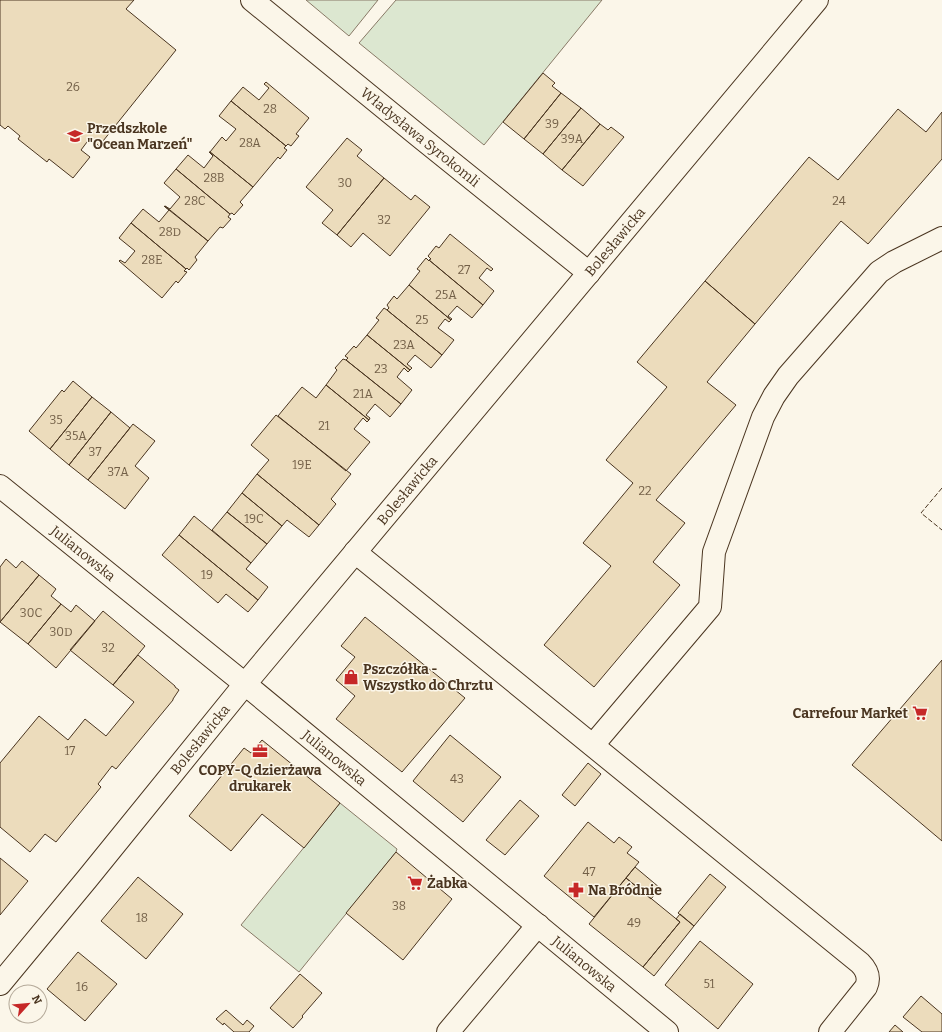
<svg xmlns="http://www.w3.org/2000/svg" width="942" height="1032" viewBox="0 0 942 1032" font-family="Bitter,serif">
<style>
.green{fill:#dce7d0;stroke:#887966}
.building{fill:#ecdcbc;stroke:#4a3520}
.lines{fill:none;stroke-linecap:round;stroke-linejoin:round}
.minor-casing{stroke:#4a3520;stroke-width:24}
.minor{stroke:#fbf6e9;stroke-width:22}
.fence{stroke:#4a3520;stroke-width:1;stroke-dasharray:5 2;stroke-linecap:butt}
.labels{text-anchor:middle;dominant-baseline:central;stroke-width:3;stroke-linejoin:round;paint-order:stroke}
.number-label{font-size:12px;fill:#725f47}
.poi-label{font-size:14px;font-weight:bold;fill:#4a3520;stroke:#fbf6e9;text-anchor:start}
.street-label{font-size:14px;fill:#4a3520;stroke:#fbf6e9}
</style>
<rect width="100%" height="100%" fill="#fbf6e9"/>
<path class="green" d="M306,0h72l-29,36z
M396,0h206l-118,145 -125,-102z
M340,803l57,46 -1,3 -97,120 -58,-47z"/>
<path class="building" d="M0,0h134l-8,9 50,41 -77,96 -9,-8 -9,12 9,7 -17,21 -24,-19 -2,3 -29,-23 2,-3 -12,-10 -3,3 -5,-4z
M543,73l12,10 -3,3 9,7 -37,46 -21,-17z
M266,82l43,36 -13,16 3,2 -8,10 -3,-2 -2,2 -55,-45 12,-14 16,13 10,-12 -5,-4z
M561,93l20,15 -38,46 -19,-15z
M231,101l55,45 -2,2 3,2 -7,9 -2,-2 -25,30 -43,-35 12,-15 4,4 10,-12 -17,-13z
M581,108l19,16 -38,46 -19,-16z
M898,109l28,23 16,-20v47l-74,85 -27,-23 -86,103 -50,-43 104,-124 29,23z
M600,124l8,6 3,-3 13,10 -41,49 -21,-16z
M347,138l15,12 -5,6 27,22 -47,57 -15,-12 11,-13 -27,-23z
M209,152h1l43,35 -13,15 3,3 -9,10 -2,-2 -2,1 -54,-45 12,-14 16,13 9,-12z
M176,169l54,45 -2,3 3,2 -8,9 -3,-1 -12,14 -43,-35 5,3 10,-12 -16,-14z
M384,178l27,22 4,-5 15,12 -40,49 -27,-23 -12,14 -14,-12z
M164,206l44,35 -13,16 2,3 -8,10 -2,-2 -1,1 -55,-46 12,-14 16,13 10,-12z
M131,223l55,46 -2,2 3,1 -9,11 -2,-2 -14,17 -43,-37 1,-1 5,3 10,-12 -16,-13z
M450,234l43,35 -2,2 -4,-3 -8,10 15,13 -11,14 -54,-45 2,-1 -3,-3 8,-10 3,2z
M426,258l3,3v-1l54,45 -11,13 -15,-12 -9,10 4,3 -1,1 -42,-35 11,-14 -3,-2z
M705,281l50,43 -48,58 29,23 -80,95 29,23 -32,39 27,23 -86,102 -50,-42 67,-79 -28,-23 50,-60 -27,-23 61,-73 -30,-25z
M409,285l42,35 -2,2 -4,-3 -7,9 16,12 -12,15 -55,-45 2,-2 -2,-3 7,-9 3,3z
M384,308l3,2 55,45 -11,13 -16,-13 -8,9 5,4 -2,2 -43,-35 12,-15 -3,-2z
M367,335l43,35 -2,2 -4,-4 -7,9 15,13 -11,14 -55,-44 2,-2 -3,-2 9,-10 2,2z
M343,359l3,1 55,44 -11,13 -15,-13 -9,11 4,3 -1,2 -43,-35 11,-15 -2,-2z
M73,381l19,16 -42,52 -21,-18 33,-41 2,2z
M326,385l43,35 -2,2 -4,-4 -9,11 16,13 -24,29 -68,-55 24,-29 14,11z
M92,397l19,15 -42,53 -19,-16z
M111,412l19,16 -42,52 -19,-15z
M276,415l75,59 -20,25 5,5 -17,21 -62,-51 12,-14 -18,-15z
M133,424l22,17 -20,25 14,12 -24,31 -37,-29z
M257,474l62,51 -10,12 -22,-17 -5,6 -40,-33z
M242,493l40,33 -15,18 -40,-32z
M227,512l40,32 -16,19 -39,-33z
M194,516l57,47 -5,6 22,18 -10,13 -79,-65z
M179,535l79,65 -10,12 -22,-18 -8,9 -56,-48z
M6,559l10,9 6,-7 17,14 -39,47v-55z
M39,575l17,14 -5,7 10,8 -33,40 -28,-22z
M61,604l10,8 5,-7 19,16 -39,47 -28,-24z
M103,611l42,35 -32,39 -43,-35z
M365,617l100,81 -63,74 -66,-53 19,-23 -19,-16 19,-23 -14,-11z
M138,655l37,31v1l4,3 -6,9v1l-57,69 -4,-3 -14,18 3,3 -45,55 -11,-8 -15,18 -30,-25v-64l39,-47 29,24 17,-21 21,17 28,-34 -21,-17z
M942,660v181l-90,-76z
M450,735l51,42 -38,45 -50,-41z
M262,740l78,63 -36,45 -42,-34 -31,37 -42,-35 55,-68 7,5z
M588,763l13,11 -26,32 -13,-11z
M520,800l19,16 -34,39 -19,-15z
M588,822l26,21 5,-6 13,10 -5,6 12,9 -45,55 -50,-41z
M396,852l56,47 -49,61 -57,-47z
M0,858l28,23 -28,34z
M635,867l25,21 -9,11 -25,-21z
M710,874l16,13 -32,39 -16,-13z
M138,877l45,37 -37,45 -45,-38z
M626,878l54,44 -37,45 -54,-43z
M680,914l14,12 -40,50 -11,-9 37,-45 -4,-3z
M700,941l53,43 -35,45 -53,-44z
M78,952l39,32 -32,37 -38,-32z
M300,974l22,19 -20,23 1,1 -10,11 -23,-20z
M921,996l21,18v18h-20l-19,-15z
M226,1010l17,15 4,-5 7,6 -5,6h-15l-10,-9 -1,2 -7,-6z
M895,1025l8,7h-14z"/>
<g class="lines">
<g class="minor-casing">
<g id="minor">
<path id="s1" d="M252,0l168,137 169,136"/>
<path id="s2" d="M0,486l245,198 422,348"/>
<path d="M355,552l505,411c7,7 10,15 6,24l-36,45"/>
<path d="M593,745l117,-138 4,-55 49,-135 11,-21 14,-20 91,-104 15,-10 48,-24"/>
<path id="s3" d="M0,984l87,-105 158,-195 572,-684"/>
<path d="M448,1032l90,-107"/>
</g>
</g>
<use href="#minor" class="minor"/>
<path class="fence" d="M942,488l-21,25 21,17"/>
</g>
<defs>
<g id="school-bare" transform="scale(1.2)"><path d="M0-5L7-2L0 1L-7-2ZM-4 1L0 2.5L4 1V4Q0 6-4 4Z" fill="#c62828" stroke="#fbf6e9" stroke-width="2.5" paint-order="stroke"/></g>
<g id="shop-bare" transform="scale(1.2)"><path d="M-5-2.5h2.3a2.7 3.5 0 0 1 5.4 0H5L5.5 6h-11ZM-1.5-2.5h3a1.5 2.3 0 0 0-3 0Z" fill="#c62828" stroke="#fbf6e9" stroke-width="2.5" paint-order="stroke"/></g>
<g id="supermarket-bare" transform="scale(1.2)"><path d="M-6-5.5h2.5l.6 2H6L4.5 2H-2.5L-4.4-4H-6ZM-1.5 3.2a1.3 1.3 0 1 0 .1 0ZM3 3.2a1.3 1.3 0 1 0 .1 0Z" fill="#c62828" stroke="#fbf6e9" stroke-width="2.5" paint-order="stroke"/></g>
<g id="office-bare" transform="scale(1.2)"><path d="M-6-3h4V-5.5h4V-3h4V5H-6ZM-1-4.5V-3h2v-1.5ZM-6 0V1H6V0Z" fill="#c62828" stroke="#fbf6e9" stroke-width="2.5" paint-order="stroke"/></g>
<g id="pharmacy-bare" transform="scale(1.2)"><path d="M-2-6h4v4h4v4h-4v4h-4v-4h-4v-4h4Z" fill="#c62828" stroke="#fbf6e9" stroke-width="2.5" paint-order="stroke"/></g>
</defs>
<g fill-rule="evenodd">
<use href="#school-bare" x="75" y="136"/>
<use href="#shop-bare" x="351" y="677"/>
<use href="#supermarket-bare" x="920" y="713"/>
<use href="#office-bare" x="260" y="751"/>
<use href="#supermarket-bare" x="415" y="883"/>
<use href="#pharmacy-bare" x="576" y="890"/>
</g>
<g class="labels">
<g class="number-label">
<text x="73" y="87">26</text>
<text x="270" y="109">28</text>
<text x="552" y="124">39</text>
<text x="572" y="139">39A</text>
<text x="250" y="143">28A</text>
<text x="214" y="178">28B</text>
<text x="345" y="183">30</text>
<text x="195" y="201">28C</text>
<text x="839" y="201">24</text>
<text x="384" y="220">32</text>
<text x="170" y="232">28D</text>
<text x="152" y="260">28E</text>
<text x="464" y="270">27</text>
<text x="446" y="295">25A</text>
<text x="422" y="320">25</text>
<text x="404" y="345">23A</text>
<text x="381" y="369">23</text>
<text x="363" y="394">21A</text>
<text x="56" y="420">35</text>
<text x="324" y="426">21</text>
<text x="76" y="436">35A</text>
<text x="95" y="452">37</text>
<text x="302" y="465">19E</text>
<text x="118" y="472">37A</text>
<text x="645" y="491">22</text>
<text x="254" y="519">19C</text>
<text x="207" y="575">19</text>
<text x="31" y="613">30C</text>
<text x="61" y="632">30D</text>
<text x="108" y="648">32</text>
<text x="70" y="751">17</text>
<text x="457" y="779">43</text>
<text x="589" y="872">47</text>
<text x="399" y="906">38</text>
<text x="142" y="918">18</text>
<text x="634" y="923">49</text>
<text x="709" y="984">51</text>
<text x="82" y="987">16</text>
</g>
<g class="poi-label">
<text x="87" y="128">Przedszkole<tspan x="87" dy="16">"Ocean Marzeń"</tspan></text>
<text x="363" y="669">Pszczółka -<tspan x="363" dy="16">Wszystko do Chrztu</tspan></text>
<text x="908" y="713" text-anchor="end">Carrefour Market</text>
<text x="260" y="770" text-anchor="middle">COPY-Q dzierżawa<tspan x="260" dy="16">drukarek</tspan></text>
<text x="427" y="883">Żabka</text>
<text x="588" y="890">Na Bródnie</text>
</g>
<g class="street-label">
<text stroke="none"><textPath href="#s1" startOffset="217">Władysława Syrokomli</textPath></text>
<text stroke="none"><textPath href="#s3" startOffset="964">Bolesławicka</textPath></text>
<text stroke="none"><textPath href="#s3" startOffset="640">Bolesławicka</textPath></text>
<text stroke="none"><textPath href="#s2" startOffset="107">Julianowska</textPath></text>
<text stroke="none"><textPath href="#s3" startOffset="316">Bolesławicka</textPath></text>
<text stroke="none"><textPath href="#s2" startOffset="431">Julianowska</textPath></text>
<text stroke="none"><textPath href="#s2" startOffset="755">Julianowska</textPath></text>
</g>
</g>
<g transform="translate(28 1004) rotate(63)"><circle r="19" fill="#fbf6e9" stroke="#b4a999"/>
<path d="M0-3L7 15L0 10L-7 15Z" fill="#c62828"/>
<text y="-6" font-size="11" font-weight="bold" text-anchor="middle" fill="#4a3520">N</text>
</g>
</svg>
